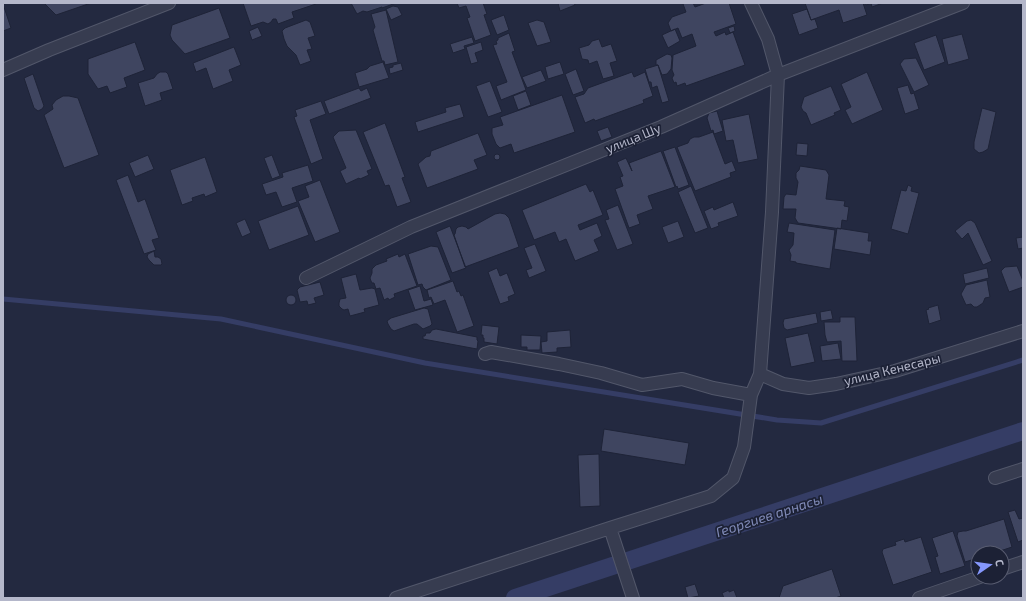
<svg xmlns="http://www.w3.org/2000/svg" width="1026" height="601" viewBox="0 0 1026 601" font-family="'Exo 2',sans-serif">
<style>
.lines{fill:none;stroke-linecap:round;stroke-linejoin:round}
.stream{stroke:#353d65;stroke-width:5}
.canal{stroke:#353d65;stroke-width:18}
.building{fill:#3f4560;stroke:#1e2337}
.minor-casing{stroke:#52576a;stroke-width:14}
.minor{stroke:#373c50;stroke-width:12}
.labels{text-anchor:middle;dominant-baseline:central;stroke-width:3.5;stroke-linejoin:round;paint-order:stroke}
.street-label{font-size:13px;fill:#b4b7ca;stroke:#1c2135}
.water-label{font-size:14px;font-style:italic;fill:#818bb8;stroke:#1c2135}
</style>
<rect width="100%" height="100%" fill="#232940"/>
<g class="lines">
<path class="stream" d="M3,299l218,20 204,44 352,57 44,3 202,-63"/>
<path class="canal" d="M515,598l508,-167"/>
</g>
<path class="building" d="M44,3h47l-35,12z
M243,3h72l1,1 -24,8 2,6 -16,6 -2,-5h-3l-2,3 -3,2 -5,-2 -12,4z
M351,3h45l-14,5v-1l-15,5 -4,-1 -6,3z
M457,3h26l4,11 -3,1 7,20 -16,6 -8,-23 3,-1 -4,-11 -7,2z
M558,3h16l1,2 -15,6z
M686,3h7l2,4 11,-4h23l7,21 -22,8 2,4 9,-4 1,3 7,-3 12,33 -59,21 -1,-3 -8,3 -1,-4 -2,1 -2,-5 2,-3 -2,-5 1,-15 23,-9 -4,-12 -10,4 -4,-10 -7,3 -3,-8 4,-6 14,-5 -3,-8z
M805,3h58l4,12 -24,8 -4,-13 -28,10z
M865,3h18l-11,4 -1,-4 -5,2z
M3,4l8,24 -8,3z
M393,6l5,1 4,8 -11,5 -5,-11z
M219,8l11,30 -45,16 -13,-14 -2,-5 2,-10z
M807,9l4,11 4,-1 3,9 -19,7 -7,-21z
M386,10l12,52 -13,3 -1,-4h-2l-9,-31 2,-3 -4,-13z
M504,15l5,15 -12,5 -6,-15z
M306,20l4,2 5,14 -7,2 4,11 -5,1 4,11 -11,4 -4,-10 -9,-9 -3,-7 -2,-8 3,-3z
M537,20l7,2 7,20 -14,4 -9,-23z
M734,26l1,5 -5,2 -2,-5z
M258,27l4,9 -10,4 -3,-9z
M675,29l5,12 -12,7 -6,-13z
M509,33l6,18 -3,1 14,38 -25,10 -5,-14 11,-4 -14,-37 4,-1 -1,-3 2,-1v-2z
M962,34l7,25 -21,6 -6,-26z
M936,35l9,27 -21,8 -10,-27z
M472,37l2,6 -10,3 1,3 -12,4 -3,-9z
M599,39l3,8 9,-3 6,17 -7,2 4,13 -11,3 -6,-18 -8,3 -1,-4 -6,-1 -3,-11 10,-3 3,-4z
M135,42l10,28 -21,8 3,9 -17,6 -3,-7 -9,3 -10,-15v-15z
M481,42l2,8 -8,3 3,9 -7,2 -5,-17z
M234,47l7,18 -12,5 4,11 -20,8 -7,-21 -10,4 -3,-9z
M667,54l4,1 1,3 -1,11 -4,5 -5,1 -4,-10h-2v-5z
M916,58l13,27 -15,7 -14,-28 4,-5z
M383,62l6,16 -30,9 -4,-14 12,-4 3,-3z
M560,62l4,12 -16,5 -3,-12z
M401,63l2,7 -13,4 -1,-6 4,-1v-2z
M658,65l11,36 -7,2 -5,-17 -5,2 -1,-6h-2l-4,-13z
M576,69l8,22 -11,4 -8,-21z
M541,70l5,11 -19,7 -5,-11z
M160,72h6l2,2 5,15 -13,4 2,7 -17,6 -7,-23 16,-5 3,-4z
M632,72l2,5 11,-5 8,24 -10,4 1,3 -49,18 -1,-2 -9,4 -10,-26 9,-3 4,-6z
M867,72l16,38 -31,14 -7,-14 6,-3 -10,-23z
M33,74l11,32 -2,3 -4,2 -4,-3 -10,-30z
M490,81l12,31 -14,5 -12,-31z
M908,85l3,9 3,-1 5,16 -14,5 -8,-26z
M831,86l10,24 -7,3 1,2 -24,10 -5,-12 -3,-2 -2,-4 3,-10z
M359,88l2,3 6,-3 4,10 -42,16 -5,-13z
M526,91l5,14 -13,5 -5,-14z
M562,95l13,37 -61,21 -3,-9 -11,4 -4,-4 -4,-10v-6l11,-3 -3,-8z
M63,96h6l9,2 21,57 -35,13 -20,-53 9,-6 -1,-4 4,-5z
M321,101l5,13 -16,6 13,39 -12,5 -17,-47 3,-1 -2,-6z
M460,104l4,13 -46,15 -3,-10 31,-10 -1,-4z
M982,108l14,4 -8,37 -5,3 -4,1 -5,-4v-7z
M717,111l6,20 -9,3 -1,-4 -2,1 -4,-13 2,-5z
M749,114l9,45 -20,4 -5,-23 -7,1 -4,-21z
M385,123l20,54 -3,1 9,24 -14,5 -8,-22 -4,1 -22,-54z
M608,127l4,10 -11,4 -4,-10z
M356,130l16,39 -5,2 2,4 -9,4 -1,-1 -13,6 -6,-13 6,-3 -13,-31 6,-6z
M713,132l12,32 7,-3 4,10 -6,2 1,4 -36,14 -18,-44 11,-4 2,-4 4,-2h5z
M478,133l9,22 -13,5 4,9 -51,19 -9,-24 8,-7 4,-1 1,-5z
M797,143l11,1 -1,12 -11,-1z
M675,147l14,38 -11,4 -1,-3 -1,1 -13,-36z
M661,151l14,36 -27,9 5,13 -16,6 3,9 -11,4 -14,-39 8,-3 -3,-9 3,-1 -6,-14 9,-4 6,13 -3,-8z
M494 157a3 3 0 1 1 6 0a3 3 0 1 1-6 0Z
M148,155l6,14 -19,8 -6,-14z
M272,155l8,21 -8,3 -8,-21z
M205,157l12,35 -12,5 -1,-3 -12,4 1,3 -11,4 -12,-35z
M308,165l5,16 -21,7 5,14 -15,5 -6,-15 -10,3 -4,-11 21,-7 -1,-4z
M800,166l26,4 3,5 -3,24 19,2 -1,5 5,1 -2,14 -5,-1 -1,9 -43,-6 -3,-5 1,-9h-13l1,-12 2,-3 10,1 2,-13 -2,-4v-5l3,-3z
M128,175l10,27 7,-3 14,39 -7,2 4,10 -12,4 -28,-74z
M320,180l20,52 -25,10 -17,-41 11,-4 -4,-11z
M586,184l4,8 3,-2 10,25 -25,10 2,5 17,-7 5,13 -8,4 5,11 -24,10 -9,-22 -7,3 -4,-10 -21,8 -12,-30z
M908,185l4,2 -1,4 8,2 -11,41 -17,-5 10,-39 5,1z
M691,186l17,42 -13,5 -17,-41z
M733,202l5,14 -20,7 1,3 -8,3 -7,-18 9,-4 1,3z
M618,205l15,39 -16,6 -12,-30 4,-1 -3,-9z
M298,206l11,29 -40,15 -11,-29z
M500,213l5,1 4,4 10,29 -54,20 -11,-32 1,-1 1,-5 2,-2 4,-1 4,1 2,2 27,-15z
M245,219l6,14 -9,4 -6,-14z
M971,220l4,3 17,38 -9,4 -15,-32 -6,6 -7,-8 12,-10z
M678,221l6,16 -16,6 -6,-16z
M789,223l46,7 -5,39 -34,-6v-1l-6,-1 1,-6 -2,-5 4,-5 1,-12 -7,-1z
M450,226l16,42 -14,5 -16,-41z
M837,228l32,5 -1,8h4l-2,14 -36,-6z
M1023,237v11l-5,1 -2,-11z
M535,244l11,27 -17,7 -3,-8 6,-2 -8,-20z
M431,246l7,1 13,33 -25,10 -3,-3 -1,-3 -4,1 -10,-31z
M154,251l1,6h3l3,2 1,5 -1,1h-7l-5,-5 -2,-3 1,-3z
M398,254l1,3 6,-3 12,32 -23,8 1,3 -6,3 -1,-2 -4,2 -4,-12 -4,1 -2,-6h-2l-1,-2 -1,-3 2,-5v-4l4,-4 11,-4 -1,-2z
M1017,266l6,15v6l-14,5 -8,-21 4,-4z
M497,268l3,8 7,-3 8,21 -7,3 1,4 -9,3 -12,-32z
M987,268l2,10 -24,6 -2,-10z
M356,274l4,16 12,-2 3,1 4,16 -15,4 1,3 -15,4 -2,-7 -4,1 -2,-1 -3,-3v-3l1,-4 6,-1 -5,-20z
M987,280l3,17 -5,1 -2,5 -6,4h-3l-3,-3 -5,1 -5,-11 5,-9z
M453,281l4,11 2,-1 2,5 2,-1 11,31 -17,6 -12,-32 -11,4 -3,-7 -2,1 -2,-8z
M320,282l4,13 -10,3 2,5 -8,2 -1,-4 -7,1 -3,-12 3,-3z
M420,286l4,15 7,-2 2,6 -18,5 -7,-20z
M286 300a5 5 0 1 1 10 0a5 5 0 1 1-10 0Z
M938,305l3,15 -12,4 -3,-14 3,-1 -1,-1z
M424,308l4,1 4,15 -2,2 -7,3 -6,-5h-3l-20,7 -3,-2 -3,-5 -1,-3 4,-3z
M831,310l2,9 -12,2 -1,-9z
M816,313l2,10 -31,7 -3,-2 -1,-5 1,-4z
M840,317h15l2,44h-15l-1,-20 -14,1 -2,-7 -1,-13h16z
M482,325l17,2 -2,17 -13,-2v-4h-1v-3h-2z
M436,329l41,8v3l1,1 -1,8 -54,-10v-3h2l1,-3h4l2,-3z
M570,330l1,17 -14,1v4l-15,1 -1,-11 6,-1v-9z
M808,333l7,29 -24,5 -6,-29z
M521,335l20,1 -1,14h-13v-3h-6z
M838,343l3,16 -19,2 -2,-15z
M604,429l85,14 -4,22 -84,-14z
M599,454l1,52 -20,1 -2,-52z
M1015,510l4,9 4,-1v22l-5,2 -10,-30z
M1004,519l8,28 -18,6h-16v5l-13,4 -8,-26 1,-4 5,-1h3z
M953,531l12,35 -25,8 -5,-17 3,-1 -6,-18z
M921,537l11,35 -39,13 -11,-33 1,-3 13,-4 -1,-3 9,-3 1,3z
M832,569l9,27 -6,2h-56l4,-12z
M695,584l4,12 -11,2 -3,-11z
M729,590v2l5,-2 3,8h-13l-2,-5z"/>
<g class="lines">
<g class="minor-casing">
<path id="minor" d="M3,70l46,-20 120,-47
M306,278l105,-51 250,-100 117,-52 185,-72
M485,354l6,-2 68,12 42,9 41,12 40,-6 31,9 38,7
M760,374l23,10 26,4 27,-4 59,-13 128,-40
M995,478l28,-9
M610,528l23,70
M1002,569l21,-7
M396,598l214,-70 101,-32 22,-18 11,-31 7,-52 9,-21 12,-162 6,-137 -10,-36 -17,-36
M919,598l61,-21"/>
</g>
<use href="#minor" class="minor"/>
</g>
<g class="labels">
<g class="street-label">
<text transform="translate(633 138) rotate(-22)">улица Шу</text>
<text transform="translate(892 369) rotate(-14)">улица Кенесары</text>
</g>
<g class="water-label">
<text transform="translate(769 515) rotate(-18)">Георгиев арнасы</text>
</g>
</g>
<rect width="1026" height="601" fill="none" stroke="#b4b7ca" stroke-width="8"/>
<g transform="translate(990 565) rotate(77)"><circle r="19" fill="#1c2135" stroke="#595d71"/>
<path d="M0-3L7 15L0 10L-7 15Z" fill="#8698fd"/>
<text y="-6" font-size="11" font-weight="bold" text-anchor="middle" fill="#b4b7ca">С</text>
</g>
</svg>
